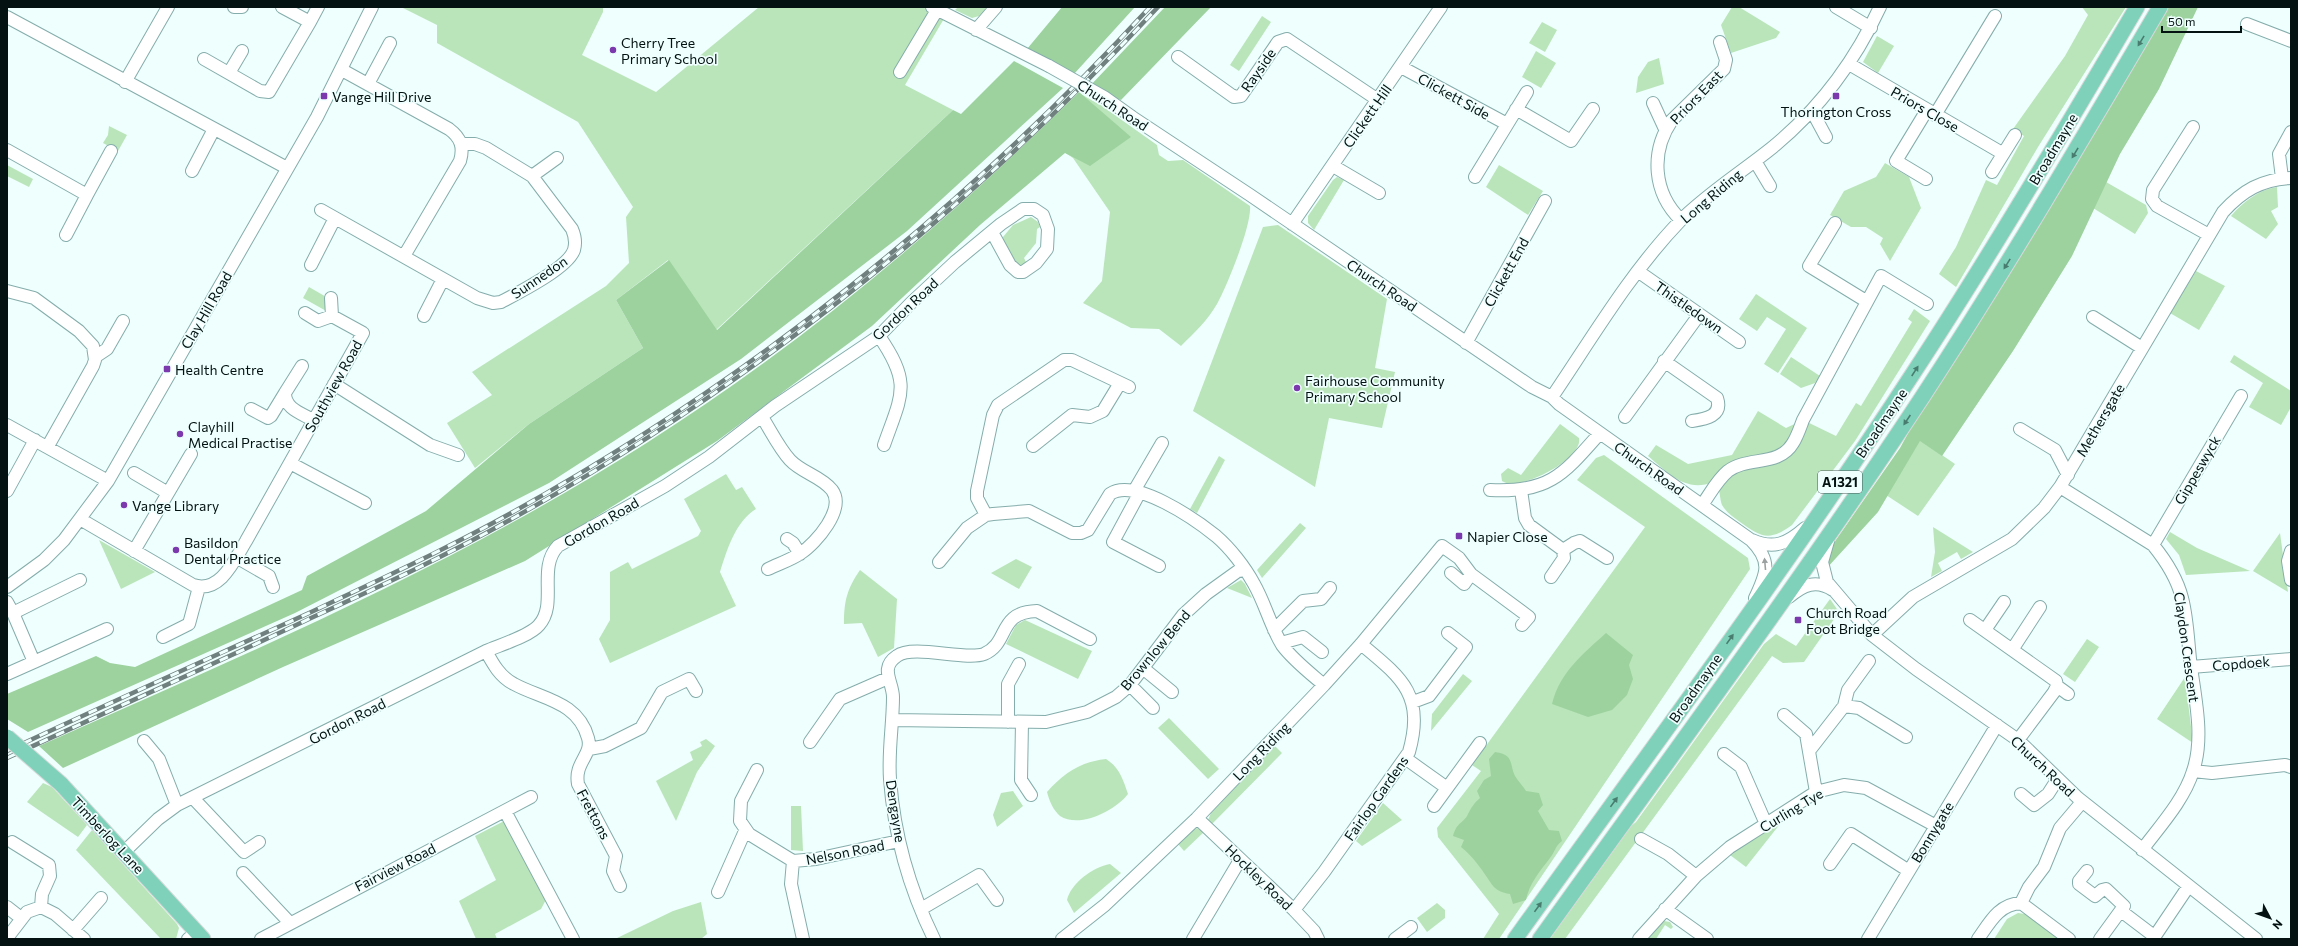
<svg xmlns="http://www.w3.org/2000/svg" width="2298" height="946" viewBox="0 0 2298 946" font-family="Commissioner,sans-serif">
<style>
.green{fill:#bae5ba}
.forest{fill:#9dd29e}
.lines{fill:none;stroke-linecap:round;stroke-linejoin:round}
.minor-casing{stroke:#85adab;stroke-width:14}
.major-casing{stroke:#d7d9d9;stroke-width:17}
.minor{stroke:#fff;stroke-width:12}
.major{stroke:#7fd1ba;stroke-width:15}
.rail-casing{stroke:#70807f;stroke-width:4.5}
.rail{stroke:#eefffe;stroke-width:3;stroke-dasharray:9;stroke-linecap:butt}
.minor-bridge-casing{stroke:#85adab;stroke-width:14;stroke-linecap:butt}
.major-bridge-casing{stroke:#d7d9d9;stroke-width:17;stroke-linecap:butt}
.minor-bridge{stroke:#fff;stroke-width:12}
.major-bridge{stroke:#7fd1ba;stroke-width:15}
.oneway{fill:#487c6e}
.oneway2{fill:#9ba1a0}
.poi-dot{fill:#7b39ad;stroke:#eefffe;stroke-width:1.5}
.labels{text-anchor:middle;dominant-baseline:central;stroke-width:3.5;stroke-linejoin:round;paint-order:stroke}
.shield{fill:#eefffe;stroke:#4a5a59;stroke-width:1}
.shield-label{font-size:13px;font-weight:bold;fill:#041312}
.poi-label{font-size:14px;fill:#041312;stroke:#eefffe;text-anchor:start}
.street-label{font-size:14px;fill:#041312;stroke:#eefffe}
</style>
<rect width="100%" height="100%" fill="#eefffe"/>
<path class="green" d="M401,7h202v5l-21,43 74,37 103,-85h163l23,10 -40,68 48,25 -237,220 -48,-70 -52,40 27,48 -114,76 -54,44 -28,-45 45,-28 -20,-23 134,-86 23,-23 -3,-46 7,-10 -55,-85 -141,-79v-18z
M958,7h26l2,2 -7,7 -7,2 -17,-8z
M1732,7h7l41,25 -4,6 -45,15 -10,-28z
M2082,7h44l-88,140 -82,140 -17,-13 17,-27 30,-67 11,5 27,-49 -11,-7 52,-73 23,-41z
M1262,16l9,6 -32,49 -9,-6z
M1542,22l15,8 -12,22 -16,-9z
M1877,36l17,10 -16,27 -15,-11z
M1536,51l20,12 -15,25 -19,-11z
M1659,58l5,26 -28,9 2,-16 10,-15z
M1079,93l23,13 55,39 2,10 9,6 15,-1 67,46c2,19 -23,80 -33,98 -9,16 -23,29 -36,42l-22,-17 -28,-1 -48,-25 19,-22 8,-69 -37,-54 -34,-23z
M109,126l18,9 -9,16 -15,-8 5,-8z
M1885,163l24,14 12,31 -31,53 -10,-17 3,-6 -17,-11h-15l-21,-12 14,-24 32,-14z
M7,165l26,14 -4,8 -22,-11z
M1499,165l44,26 -15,24 -42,-28z
M1337,177l7,3 -30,50 -6,-7v-7l25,-36z
M2106,182l40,23 2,8 -13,21 -42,-26z
M2277,187l1,20 -7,4 7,13 -12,15 -35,-23c12,-14 27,-26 46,-29z
M1031,217l7,5 2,5 -3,2 -1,14 -12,15 2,4c-11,12 -23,-16 -23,-25l10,-12z
M1278,225l109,74 -12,69 20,4 -13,56 -53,-10 -14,69 -122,-76 70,-184z
M2196,271l29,15 -26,44 -29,-17z
M309,287l19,11v14l-25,-14z
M1756,294l51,34 -29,45 -14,-9 22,-35 -19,-12 -10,14 -18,-12z
M1914,309l16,12 -75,120 -63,84c-23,17 -31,12 -52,-3 -7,-5 -14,-10 -18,-17 -2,-5 -2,-13 -4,-19l-5,-4c-27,11 -45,-9 -65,-26l8,-11 32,19 44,-9 26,-44 28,17 17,-8 33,16 20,-33 5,3 51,-84 -4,-3z
M2234,355l57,36v16l-10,18 -32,-18 14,-24 -33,-21z
M1791,357l29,19 -5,7 -14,5 -21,-14z
M1560,424l19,14c5,21 -61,55 -77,43l-1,-7 7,-6 13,7z
M1920,440l35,24 -37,52 -32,-21z
M1604,455l144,103 2,11 -251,370h-16l16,-25 -61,-77 -1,-9 44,-57 -9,-6 173,-238 -68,-47 19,-22z
M1219,456l6,4 -28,53 -7,-4z
M726,474l10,16 6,-3 14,22c-21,13 -29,41 -36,63l16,34 -126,57 -11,-24 11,-19v-48l18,-10 4,7 66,-33 3,-5 -17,-32z
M1300,523l6,5 -44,50 -5,-8z
M1933,527l40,25 -12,7 -4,-7 -19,11 4,8 -11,6 4,-25z
M2170,532l27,16 53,23 -64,4 -7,-20 -13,-16z
M2280,533l8,59 -35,-21z
M99,540l56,32 -34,17z
M1016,559l16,8 -13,22 -28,-16z
M860,570l37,29 -3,49 -16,9 -16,-34 -18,1c0,-23 3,-35 16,-54z
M1241,580l4,4 7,14 -25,-10z
M1830,599l9,13 -35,50 -21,1 -11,-7 -207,283h-19l73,-103 17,-14 128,-178 12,-10 20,12z
M1025,620l67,31 -14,28 -72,-35 10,-19z
M2087,639l12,8 -24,35 -12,-8z
M1463,674l9,7 -41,50 1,-17z
M2185,677l8,66 -36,-24z
M1169,718l50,51 -11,10 -50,-51z
M706,739l9,7 -18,26 -21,49 -20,-40 37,-21 -3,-8 12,-6 -2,-4z
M1275,746l7,7 -71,72 -3,-5 3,-7z
M1106,759c13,8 17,20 22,35 -12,16 -48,35 -68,22 -7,-6 -11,-16 -13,-24 17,-19 33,-30 59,-33z
M43,783l9,4 35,38 -9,12 -51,-35z
M1013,791l10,15 -26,21 -4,-12 8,-22z
M1383,803l19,17 -40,26 -6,-5z
M801,806l2,45 -12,-1v-44z
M1788,814l-42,53 -16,-12z
M506,820l43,74 -8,15 -46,25 2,5h-21l-17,-38 37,-21 -21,-44z
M1197,828l7,4 -20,19 -6,-7 13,-13z
M92,830l85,94 2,4 -3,11h-15l-85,-89z
M1110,864l11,9 -47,40 -7,-13c4,-17 26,-33 43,-36z
M701,902l6,32 -6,5h-86l58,-28z
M1437,903l8,7v8l-18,14 -10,-14z
M2018,913l7,1 33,25h-64l13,-20z
M1664,921l6,1 3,5 -2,2 -6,-4 -9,14h-8z"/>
<path class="forest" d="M1062,7h73l-61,67 -47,-25z
M1165,7h46l-90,93 -33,-12z
M2164,7h34l-39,82 -39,65 -48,102 -59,95 -71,105 -22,-15 -42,71 -52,57 5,-22 69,-99 29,-53z
M1014,61l49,27 -156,143 -166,128 -192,124 -254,130 -267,119 -21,-13v-25l89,-38 14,7 25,4 167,-77 5,-14 119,-65 103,-87 114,-76 -27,-48 53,-40 48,70 236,-220 8,4z
M1079,92l52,45 -41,29 -25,-13 -85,72 -108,101 -155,115 -192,120 -242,106 -220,101 -24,-22c205,-91 417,-181 606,-302 158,-100 301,-221 434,-352z
M1606,633l27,22 -4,10 4,14 -6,16 -15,15 -24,7 -36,-13c8,-32 31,-50 54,-71z
M1495,752c20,3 14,12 20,24 3,5 8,10 11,15l13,2 4,12 -5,6 11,19 10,1 3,10c-7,5 -7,11 -12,17 -10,13 -21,26 -24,42l-13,4 -3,-10c-17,-3 -17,-9 -26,-21 -6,-9 -14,-19 -23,-26l3,-7 -11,-4c4,-14 9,-12 14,-20 4,-8 7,-13 13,-18l-3,-7 7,-11 7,-4 -2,-17z"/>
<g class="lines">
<g class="minor-casing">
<path id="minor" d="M234,7h8
M932,7l117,59
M1836,7l35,21
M7,17l280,151
M310,22l8,-15
M2247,24l44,17
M976,30l20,-23
M1178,57l56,40 7,-1 37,-54 9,-3 91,61
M204,59l56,32 9,1 41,-70 -28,-15
M1849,64l153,89
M1401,67l106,57
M342,70l107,59c12,9 15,18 11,32l-56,95
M900,72l37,-62
M229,73l13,-22
M125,82l43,-75
M368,84l22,-41
M1653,103l12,26
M1516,109l55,32 22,-32
M1812,111l14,26
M1935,115l60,-99
M1132,117l118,78 282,192 20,10 7,7 192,136c21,21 16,33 4,58
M2193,127l-40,63 -1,9 5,7 52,29
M7,150l80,45 -21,40
M1755,161l15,25
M1333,166l46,27
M192,171l22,-42
M1992,172l23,-37
M532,176l25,-18
M1475,177l52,-85
M2282,178l-3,-24 12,-22
M1926,179l-30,-18 31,-51
M87,195l24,-44
M321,210l156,88 16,5 8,-1c17,-9 67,-34 73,-52 2,-7 1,-14 -2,-21l-40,-53 -46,-28 -11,-4h-13
M1681,220c-28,-27 -31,-68 -9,-100l52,-51 2,-9 -6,-18
M1835,223l-26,43 57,35
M1292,224l149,-217
M311,265l24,-47
M1639,272l100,70
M7,291l27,7 45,33 14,15 2,14 -2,6 -45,80
M331,298l1,18
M424,316l19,-37
M2093,317l49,31
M879,336c33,48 23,58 5,109
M1466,343l79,-142
M95,357l12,-8 16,-28
M1664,361l53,37c6,18 -11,21 -25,23
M302,366l-17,27c0,16 16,20 28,27
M334,384l96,61 28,10
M1552,397c40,-59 78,-124 128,-176 28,-28 62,-49 93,-74 46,-38 82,-86 107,-140
M251,409l17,9 3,-2 14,-23
M762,417c9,14 17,31 28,43 12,13 31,16 42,30 14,19 -16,53 -31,63 -10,7 -23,11 -33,16
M1625,417l74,-102
M7,425l101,56
M2020,429l35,21 13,25
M1033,446l39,-31 18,2 13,-6 17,-28
M290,463l75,40
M134,473l34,20
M2060,487l93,58c13,16 24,33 29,53 5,19 6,41 8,61 4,35 15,77 3,112 -9,29 -33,55 -51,79
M1490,490c59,3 73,-15 110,-57
M1521,490l4,28 4,7 34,25 11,-7 6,-2 27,17
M7,491l28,-51
M1134,491l28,-48
M1140,492l-27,50 46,24
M1702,505c8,-11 15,-25 26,-34 20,-15 51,-4 65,-28 4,-6 7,-15 10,-23l78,-144 46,28
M986,515l-9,-17v-7l16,-76 5,-10 66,-45h8l57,27
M80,519l113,66c27,9 41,-24 53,-44l117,-208 -31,-17 -14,5 -13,-8
M787,539l6,4 7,11
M1752,540c22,10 36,3 53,-12
M1828,541l-6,21 5,20 45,53 44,34 102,71 60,58 178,141
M2153,545l88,-149
M134,551l57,-97
M2291,551l-3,10 3,19
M236,557l33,19 4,11
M939,562l28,-34 19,-13 7,-1 36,-3 43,22h9l7,-3 22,-36c25,-17 86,26 106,42 14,12 29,31 38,48 11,19 16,41 28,61 11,15 28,28 42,40
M1451,573l13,11 7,-10
M1551,577l13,-19 -1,-8
M7,587l37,-27 20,-20 44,-59 209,-364 55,-110
M1789,597c14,-12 27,-18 44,-7
M7,602l6,11 67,-33
M13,613l21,49 73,-33
M1970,620l86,61 1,5 -3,6 -36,48
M1274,630l29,-29 18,-2 9,-11
M1985,630l19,-28
M1872,635l41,-38 99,-58 32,-31 16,-21 163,-275c19,-21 39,-33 68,-34
M163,637l26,-13 10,-37
M1281,643l22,-6 19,15
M2012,650l28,-43
M486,651c7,13 14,26 28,33 27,15 64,17 74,54 5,17 -14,24 -10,46l38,72 -3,15 7,15
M2191,667l100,-8
M1144,669l28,23
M7,674l27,-12
M1130,685l23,23
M2057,686l11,8
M1413,702l16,-6 37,-49 -18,-14
M1844,706l15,2 47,29
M1784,715l22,19 10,58
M892,720l154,2 41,-10 29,-15 14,-12 53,-70 23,-21 32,-23 7,-1
M1008,722v-38l11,-20
M1022,722l-1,58 10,15
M144,741l15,18 18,46
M810,742l30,-43 48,-21
M589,749l16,-3 36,-18 21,-36 27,-13 7,12
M1809,751l35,-45 4,-16 21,-29
M1724,754l17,13 25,57
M1405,758l42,30
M757,770l-16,31 -1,20 9,13 44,27 23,-2 83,-18
M2193,771l19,2 73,-8 6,2
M2021,794l13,11 14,-11 9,-14
M193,798l51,54 15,-10
M1434,806l46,-63
M505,811l68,128
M1197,818l97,92 20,21 4,8
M1641,839l27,15 28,22
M12,842l37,23 1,11 -8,18 -1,13
M124,852l34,-33 19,-14 309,-154c14,-6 44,-15 53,-26 19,-21 -2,-57 19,-79l107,-60 44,-29 66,-51 104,-70 32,-33 44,-41 46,-38 22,-15h11l9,6 5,14 -1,20 -11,14 -13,9h-5l-8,-7 -18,-33
M793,861l-2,23 12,55
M1830,864l21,-30 58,37
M2087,871l-8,10v3l16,12 7,-6 4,-1 18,17 -24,33
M243,873l47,50
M718,892l27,-61
M2021,903l8,-16 15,-20 16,-39 22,-26
M7,907l14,11
M921,909l58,-34 18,25
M1665,909l42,30
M1294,910l30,-38 85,-120c16,-57 -7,-74 -48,-108
M2121,911l33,25
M73,930l28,-32
M7,938l20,-26 14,-5 14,7 29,25
M188,939l9,-7
M261,939l270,-142
M934,939c-24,-49 -40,-105 -44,-160 -2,-28 3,-55 3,-82 0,-15 -14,-29 4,-41 16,-12 69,5 87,-2 26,-11 13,-42 53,-43l53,28
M1062,939l43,-34 92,-87 127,-133 37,-41 81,-98 17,12 12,16 58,43 -7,8
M1193,939l47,-79
M1395,939l16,-12
M1639,939l57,-63 34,-29 86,-55 28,-7 22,3 70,38
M1868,939l129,-214
M1978,939c12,-17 21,-35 43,-36l48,36
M2153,939l35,-52"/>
</g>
<g class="major-casing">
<path id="major" d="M61,784l142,155
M1515,939c135,-188 273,-373 399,-567 78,-119 151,-242 223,-365
M1540,939c129,-180 261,-358 383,-543 83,-127 160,-258 237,-389"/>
</g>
<use href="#minor" class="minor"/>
<use href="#major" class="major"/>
<g class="rail-casing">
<path id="rail" d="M7,751c100,-47 201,-92 302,-138 69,-33 138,-64 204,-101 238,-132 453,-305 637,-505
M7,758c101,-47 203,-92 304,-140 70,-32 139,-64 206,-102 240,-134 454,-308 641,-509"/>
</g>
<use href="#rail" class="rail"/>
<g class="minor-bridge-casing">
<path id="minor-bridge" d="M1049,66l55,31 28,20"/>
</g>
<g class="major-bridge-casing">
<path id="major-bridge" d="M7,737l54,47"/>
</g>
<use href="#minor-bridge" class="minor-bridge"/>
<use href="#major-bridge" class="major-bridge"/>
</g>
<defs><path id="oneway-solid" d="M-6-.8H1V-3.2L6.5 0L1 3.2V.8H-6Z"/></defs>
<g class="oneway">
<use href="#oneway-solid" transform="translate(2141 41) rotate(121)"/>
<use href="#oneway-solid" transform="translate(2075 153) rotate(121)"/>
<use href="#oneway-solid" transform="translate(2007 264) rotate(122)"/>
<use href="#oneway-solid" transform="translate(1915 371) rotate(-57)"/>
<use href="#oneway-solid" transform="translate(1907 420) rotate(124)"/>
<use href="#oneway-solid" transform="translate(1730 639) rotate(-55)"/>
<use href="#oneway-solid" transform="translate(1614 802) rotate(-54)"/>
<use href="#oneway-solid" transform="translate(1538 907) rotate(-54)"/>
</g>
<use class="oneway2" href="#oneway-solid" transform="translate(1765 564) rotate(-95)"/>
<g class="poi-dot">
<circle cx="613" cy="50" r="4"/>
<rect x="320" y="92" width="8" height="8" rx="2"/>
<rect x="1832" y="92" width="8" height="8" rx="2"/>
<rect x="163" y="365" width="8" height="8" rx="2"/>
<circle cx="1297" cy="388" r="4"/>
<circle cx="180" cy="434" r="4"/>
<circle cx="124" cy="505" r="4"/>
<rect x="1455" y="532" width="8" height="8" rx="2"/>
<circle cx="176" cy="550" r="4"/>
<rect x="1794" y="616" width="8" height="8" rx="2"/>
</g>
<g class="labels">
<rect class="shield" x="1818" y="471" width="44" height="22" rx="3"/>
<g class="shield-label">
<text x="1840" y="482">A1321</text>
</g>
<g class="poi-label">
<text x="621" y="42">Cherry Tree<tspan x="621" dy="16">Primary School</tspan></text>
<text x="332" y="96">Vange Hill Drive</text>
<text x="1836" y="111" text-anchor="middle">Thorington Cross</text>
<text x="175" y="369">Health Centre</text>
<text x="1305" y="380">Fairhouse Community<tspan x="1305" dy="16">Primary School</tspan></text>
<text x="188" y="426">Clayhill<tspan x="188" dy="16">Medical Practise</tspan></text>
<text x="132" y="505">Vange Library</text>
<text x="1467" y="536">Napier Close</text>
<text x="184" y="542">Basildon<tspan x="184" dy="16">Dental Practice</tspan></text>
<text x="1806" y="612">Church Road<tspan x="1806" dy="16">Foot Bridge</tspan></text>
</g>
<g class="street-label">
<text transform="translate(1258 70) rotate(-55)">Rayside</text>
<text transform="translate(1454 96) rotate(29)">Clickett Side</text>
<text transform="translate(1696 97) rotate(-46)">Priors East</text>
<text transform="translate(1113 105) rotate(33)">Church Road</text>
<text transform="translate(1925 109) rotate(30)">Priors Close</text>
<text transform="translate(1367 116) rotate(-55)">Clickett Hill</text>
<text transform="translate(2053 149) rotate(-59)">Broadmayne</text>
<text transform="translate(1711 196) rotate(-40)">Long Riding</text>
<text transform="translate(1506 272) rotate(-61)">Clickett End</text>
<text transform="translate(539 277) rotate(-34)">Sunnedon</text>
<text transform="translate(1382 285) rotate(34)">Church Road</text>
<text transform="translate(1689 307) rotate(35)">Thistledown</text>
<text transform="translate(905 309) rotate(-43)">Gordon Road</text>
<text transform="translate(206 310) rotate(-60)">Clay Hill Road</text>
<text transform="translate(333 386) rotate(-61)">Southview Road</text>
<text transform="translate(2100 420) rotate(-60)">Methersgate</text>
<text transform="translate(1881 423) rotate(-56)">Broadmayne</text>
<text transform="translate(1649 468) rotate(35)">Church Road</text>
<text transform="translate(2197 470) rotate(-60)">Gippeswyck</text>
<text transform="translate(601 522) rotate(-30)">Gordon Road</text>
<text transform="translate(2187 647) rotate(82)">Claydon Crescent</text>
<text transform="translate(1155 650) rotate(-50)">Brownlow Bend</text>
<text transform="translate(2241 663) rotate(-5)">Copdoek</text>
<text transform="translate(1695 688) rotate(-55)">Broadmayne</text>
<text transform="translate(347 721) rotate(-27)">Gordon Road</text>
<text transform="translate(1261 751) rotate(-46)">Long Riding</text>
<text transform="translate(2043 766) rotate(43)">Church Road</text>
<text transform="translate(1376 798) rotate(-55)">Fairlop Gardens</text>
<text transform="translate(1791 810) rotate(-31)">Curling Tye</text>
<text transform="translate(896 811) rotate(81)">Dengayne</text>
<text transform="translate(594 814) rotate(62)">Frettons</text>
<text transform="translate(1932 832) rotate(-59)">Bonnygate</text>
<text transform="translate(108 835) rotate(47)">Timberlog Lane</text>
<text transform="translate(845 852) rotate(-11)">Nelson Road</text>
<text transform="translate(395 867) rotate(-27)">Fairview Road</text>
<text transform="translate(1259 877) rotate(44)">Hockley Road</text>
</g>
</g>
<rect width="2298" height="946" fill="none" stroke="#041312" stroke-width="16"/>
<g transform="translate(2270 918) rotate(131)" stroke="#eefffe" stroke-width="3" paint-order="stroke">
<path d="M0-3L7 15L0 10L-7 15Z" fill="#041312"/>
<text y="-6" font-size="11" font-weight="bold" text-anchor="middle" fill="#041312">N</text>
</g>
<path d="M2162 26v6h79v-6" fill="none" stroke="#041312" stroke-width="2"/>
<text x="2168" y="26" font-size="12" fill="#041312" stroke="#eefffe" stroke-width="3" paint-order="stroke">50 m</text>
</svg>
